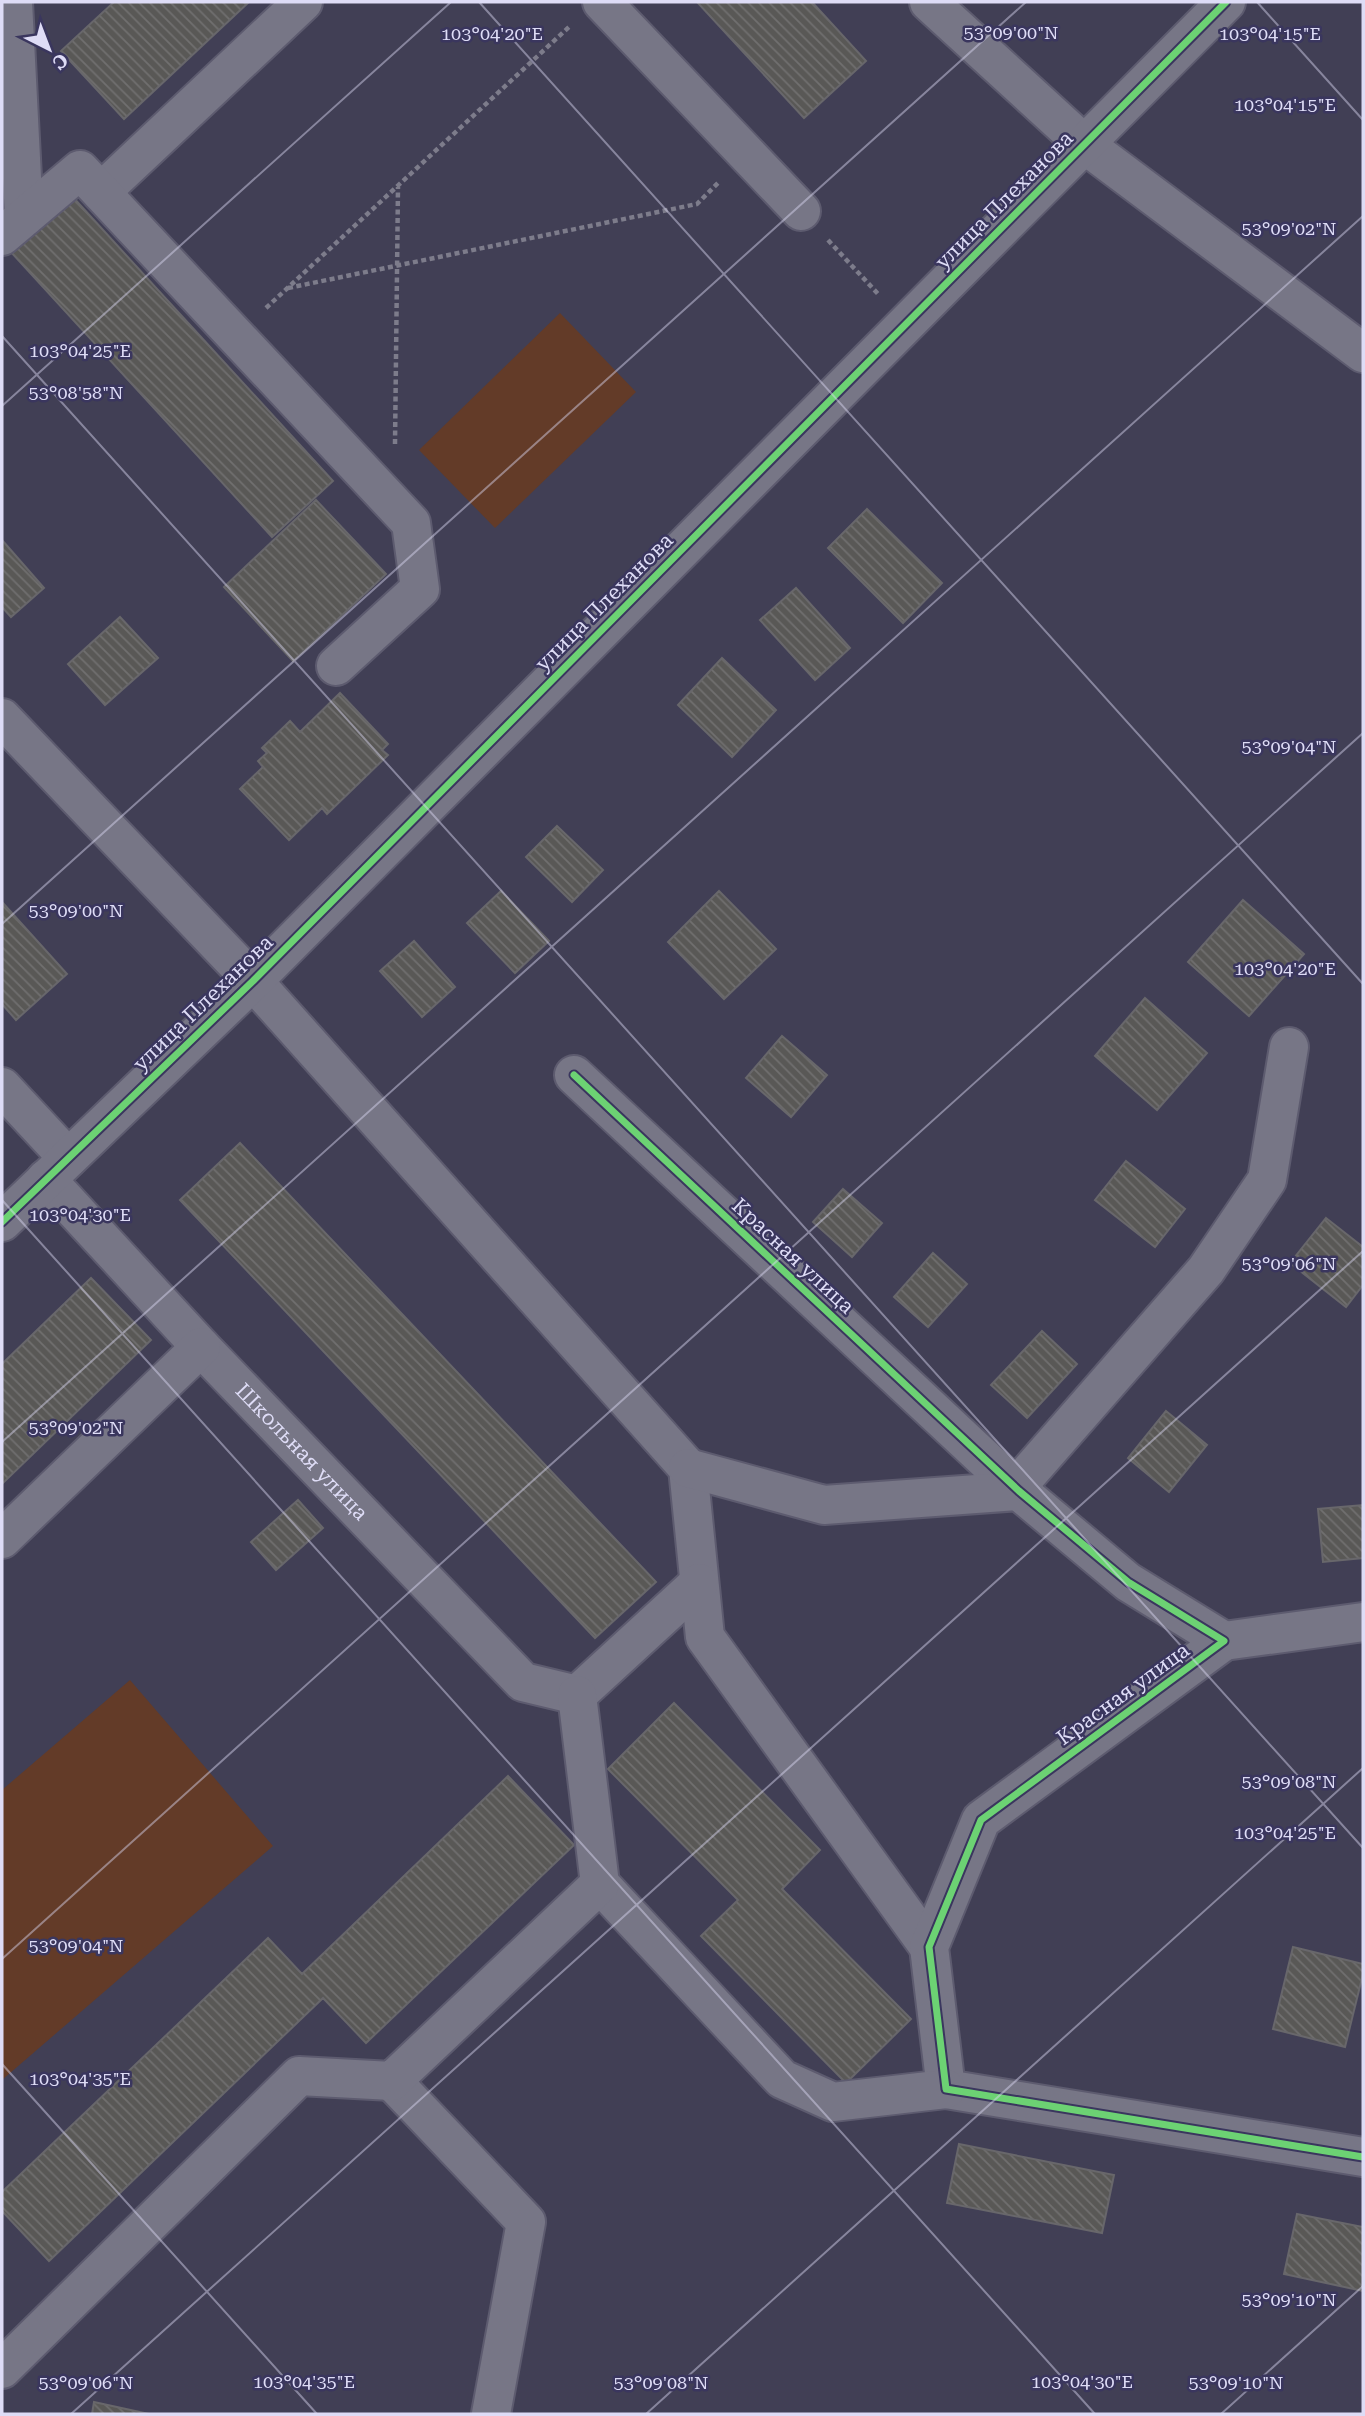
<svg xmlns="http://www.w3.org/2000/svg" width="1365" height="2416" viewBox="0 0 1365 2416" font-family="'Roboto Serif',serif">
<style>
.garden{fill:#633b28}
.building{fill:url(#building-back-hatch);stroke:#68676b;stroke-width:2}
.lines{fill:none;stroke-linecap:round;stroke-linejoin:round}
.minor-casing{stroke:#5d5b6f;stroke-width:42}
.path{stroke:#7d7c8b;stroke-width:4.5;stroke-dasharray:5 3.5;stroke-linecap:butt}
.minor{stroke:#777686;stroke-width:38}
.cycleway-casing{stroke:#3a365e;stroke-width:11}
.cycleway{stroke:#6cd273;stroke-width:7}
.ticks{fill:none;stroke:#dedcf6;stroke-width:2;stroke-opacity:0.45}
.labels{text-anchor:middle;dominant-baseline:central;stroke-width:5;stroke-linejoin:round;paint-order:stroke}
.street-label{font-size:21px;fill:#dedcf6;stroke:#3a365e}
.ticks-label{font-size:18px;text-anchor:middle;fill:#dedcf6;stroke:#3a365e;stroke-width:5;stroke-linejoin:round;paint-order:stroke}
</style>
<defs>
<pattern id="building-back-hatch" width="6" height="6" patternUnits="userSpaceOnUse" patternTransform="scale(1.75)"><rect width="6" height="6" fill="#595856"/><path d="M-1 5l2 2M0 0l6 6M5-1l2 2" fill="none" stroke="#706f6f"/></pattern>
</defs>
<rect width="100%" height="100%" fill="#413f55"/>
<path class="garden" d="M560,313l76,79 -141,136 -76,-78z
M130,1680l143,166 -271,234v-290z"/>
<path class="building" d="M114,2h135l-125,117 -63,-68z
M697,2h115l54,59 -62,57z
M71,195l262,286 -61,56 -262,-286z
M316,500l70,74 -93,87 -69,-74z
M867,509l75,74 -39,40 -75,-75z
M2,540l42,48 -33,29 -9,-10z
M796,588l54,60 -35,32 -55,-60z
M120,617l38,41 -53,47 -37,-41z
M722,658l54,52 -44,47 -54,-52z
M340,693l48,51 -6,6 6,5 -61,59 -5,-6 -33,32 -49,-51 23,-22 -5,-6 9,-8 -5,-5 28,-27 10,11z
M557,826l46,44 -31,32 -46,-45z
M501,891l48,50 -34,32 -48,-50z
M719,891l57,58 -52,50 -56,-57z
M1243,900l61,54 -55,62 -61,-54z
M2,902l65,72 -51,46 -14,-16z
M414,941l41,46 -33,30 -42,-46z
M1145,998l62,55 -50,57 -62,-54z
M782,1036l45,39 -36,42 -45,-39z
M240,1143l416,439 -61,56 -415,-438z
M1126,1161l59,48 -30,38 -60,-47z
M843,1189l39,34 -30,34 -39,-35z
M1326,1218l37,29v38l-17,22 -56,-44z
M933,1253l34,31 -39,43 -34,-30z
M91,1278l60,62 -149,144v-120z
M1042,1331l35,33 -50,54 -36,-33z
M1166,1411l41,34 -38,47 -41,-34z
M298,1500l25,28 -47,42 -25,-28z
M1363,1505v53l-40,4 -5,-53z
M674,1703l146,147 -38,39 129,130 -65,64 -145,-147 37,-36 -130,-131z
M508,1776l66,69 -208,198 -43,-45 -274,263 -47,-50v-19l266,-254 34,36z
M1293,1947l70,17v10l-18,73 -72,-18z
M959,2144l155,31 -12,58 -155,-30z
M1297,2214l66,13v64l-79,-17z
M94,2402l55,12h-57z"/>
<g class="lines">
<g class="minor-casing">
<g id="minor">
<path d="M13,2l11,215"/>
<path d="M602,2l199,209"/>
<path d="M929,2l155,142 279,209"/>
<path d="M101,192l202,-190"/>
<path d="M2,236l78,-66 331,353 9,66 -84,77"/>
<path d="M2,718l251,263 435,487 17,169 224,310"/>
<path d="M574,1075l445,416 109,91 96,59 -243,179 -52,127 17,142 417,68"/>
<path d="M2,1087l66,71"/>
<path id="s1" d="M46,1179l155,168 322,335 54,13"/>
<path d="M2,1222l251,-241 973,-979"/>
<path d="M688,1468l136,37 195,-14 7,-15 180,-206 61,-90 22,-133"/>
<path d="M2,1539l199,-192"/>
<path d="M1224,1641l139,-19"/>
<path d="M577,1695l122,-112"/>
<path d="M600,1884l182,195 51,23 113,-13"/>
<path d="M392,2081l134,141 -35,192"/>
<path d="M2,2369l297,-293 93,5 208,-197 -23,-189"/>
</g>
</g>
<path class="path" d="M828,240l51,55
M288,288l409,-84 23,-23
M266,308l304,-282
M395,444l3,-257"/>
<use href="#minor" class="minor"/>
<g class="cycleway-casing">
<path id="cycleway" d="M574,1075l445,416 109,91 96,59 -243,179 -52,127 17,142 417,68
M2,1222l251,-241 973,-979"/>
</g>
<use href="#cycleway" class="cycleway"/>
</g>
<path class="ticks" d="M479,2l884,982M1257,2l106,118M2,336l1361,1512M2,406l449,-404M2,924l1024,-922M2,1200l1093,1214M2,1442l1361,-1226M2,1959l1361,-1226M2,2064l315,350M71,2414l1292,-1163M646,2414l717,-646M1221,2414l142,-128"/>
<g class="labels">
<g class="street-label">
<text transform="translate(1004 200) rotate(-45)">улица Плеханова</text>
<text transform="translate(604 602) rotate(-45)">улица Плеханова</text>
<text transform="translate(203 1003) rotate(-44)">улица Плеханова</text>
<text transform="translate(793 1256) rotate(43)">Красная улица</text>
<text stroke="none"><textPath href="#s1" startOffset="374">Школьная улица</textPath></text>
<text transform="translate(1123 1694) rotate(-36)">Красная улица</text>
</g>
</g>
<g class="ticks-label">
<text x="1011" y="39">53°09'00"N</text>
<text x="1270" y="40">103°04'15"E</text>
<text x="492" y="40">103°04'20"E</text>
<text x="1285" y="111">103°04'15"E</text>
<text x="1289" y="235">53°09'02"N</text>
<text x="80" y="357">103°04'25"E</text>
<text x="76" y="399">53°08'58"N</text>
<text x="1289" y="753">53°09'04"N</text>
<text x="76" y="917">53°09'00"N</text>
<text x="1285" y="975">103°04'20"E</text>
<text x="80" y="1221">103°04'30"E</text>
<text x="1289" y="1270">53°09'06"N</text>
<text x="76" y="1434">53°09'02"N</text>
<text x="1289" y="1788">53°09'08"N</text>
<text x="1285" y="1839">103°04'25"E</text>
<text x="76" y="1952">53°09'04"N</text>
<text x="80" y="2085">103°04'35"E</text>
<text x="1289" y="2306">53°09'10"N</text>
<text x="304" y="2388">103°04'35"E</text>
<text x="1082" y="2388">103°04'30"E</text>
<text x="86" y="2389">53°09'06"N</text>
<text x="661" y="2389">53°09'08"N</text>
<text x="1236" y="2389">53°09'10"N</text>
</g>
<rect width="1365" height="2416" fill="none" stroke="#dedcf6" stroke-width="7"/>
<g transform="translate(49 49) rotate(138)" stroke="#3a365e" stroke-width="5" paint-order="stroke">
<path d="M0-5L12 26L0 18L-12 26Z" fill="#dedcf6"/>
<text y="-10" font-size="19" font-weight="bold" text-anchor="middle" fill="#dedcf6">С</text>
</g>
</svg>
